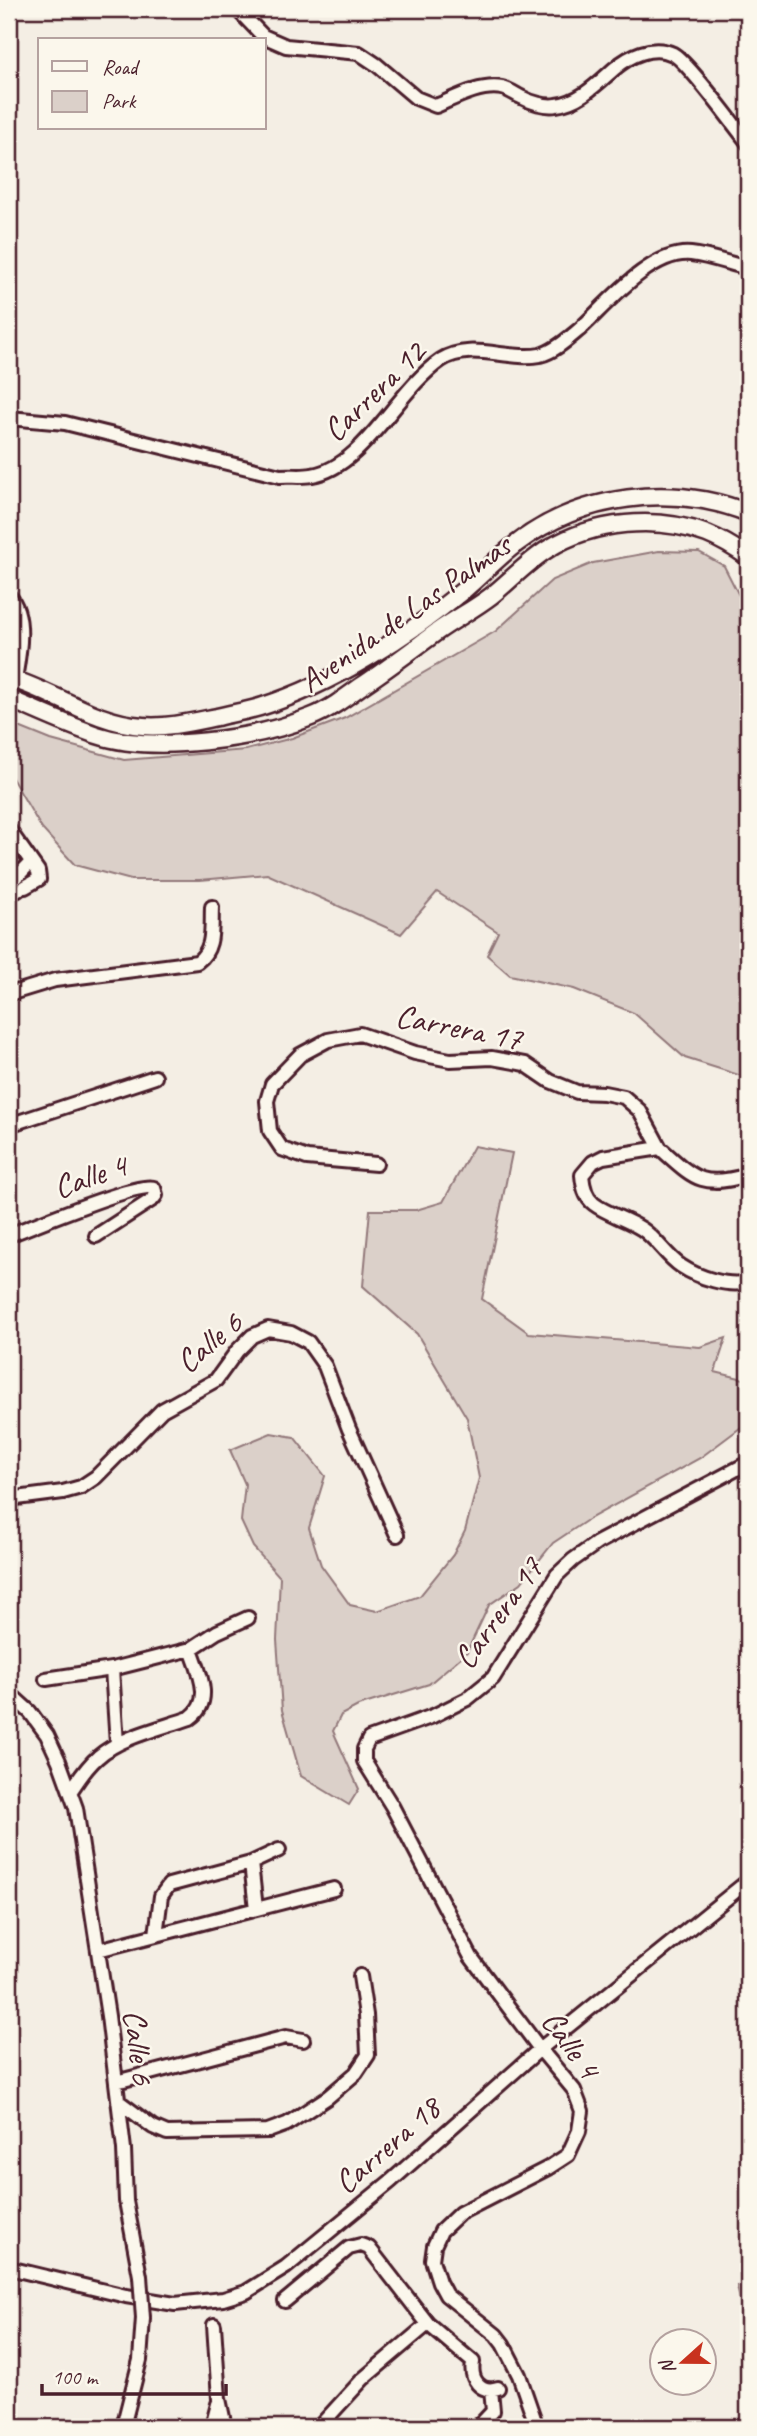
<svg xmlns="http://www.w3.org/2000/svg" width="757" height="2436" viewBox="0 0 757 2436" font-family="Caveat,sans-serif">
<style>
.green{fill:#dbd0c9;stroke:#92787a;stroke-width:2}
.lines{fill:none;stroke-linecap:round;stroke-linejoin:round}
.minor-casing{stroke:#4a1f2b;stroke-width:18}
.major-casing{stroke:#4a1f2b;stroke-width:21}
.minor{stroke:#fbf7ec;stroke-width:12}
.major{stroke:#fbf7ec;stroke-width:16}
.minor-bridge-casing{stroke:#4a1f2b;stroke-width:18;stroke-linecap:butt}
.minor-bridge{stroke:#fbf7ec;stroke-width:12}
.labels{text-anchor:middle;dominant-baseline:central;stroke-width:5;stroke-linejoin:round;paint-order:stroke}
.street-label{font-size:33px;fill:#4a1f2b;stroke:#fbf7ec}
</style>
<rect width="100%" height="100%" fill="#f4eee4"/>
<filter id="ink" filterUnits="userSpaceOnUse"><feTurbulence type="fractalNoise" baseFrequency=".0143" numOctaves="2"/><feDisplacementMap in="SourceGraphic" scale="14" xChannelSelector="R" yChannelSelector="G"/><feConvolveMatrix kernelMatrix="1 2 1 2 8 2 1 2 1" color-interpolation-filters="sRGB"/></filter>
<g filter="url(#ink)">
<path class="green" d="M659,551l40,1 25,14 24,47v465l-63,-20 -51,-45 -60,-24 -64,-14 -23,-20 11,-23 -61,-40 -36,42 -134,-60 -67,6h-69l-56,-15 -33,-36 -33,-56v-50l42,17 73,20 122,-10 46,-12 53,-20 151,-87 56,-51 41,-17z
M474,1146l38,7 -30,146 47,34 171,14 26,-9 -11,34 33,8v42l-48,36 -111,61 -36,24 -32,40 -32,22 -22,47 -38,32 -71,22 -17,9 -8,16 26,58 -10,16 -48,-29 -19,-66 -5,-70 3,-63 -27,-30 -12,-26 4,-37 -15,-34 41,-17 23,4 31,39 -16,52 12,37 29,40 27,6 43,-15 33,-41 12,-24 14,-53 -12,-60 -50,-84 -54,-48 7,-76h46l27,-8z
M748,2285v28l-5,1 -6,-28z"/>
<g class="lines">
<g class="minor-casing">
<path id="minor" d="M237,9l26,27 23,10 73,7 18,12 39,33 20,8c19,-8 44,-22 66,-18 6,1 13,6 19,9 9,5 25,10 35,8 24,-3 41,-21 58,-36 15,-13 38,-25 59,-15 14,7 62,72 75,89
M9,418l56,5 215,53c10,-1 22,1 32,-1 52,-8 85,-85 129,-115 29,-19 67,1 99,-5 14,-3 29,-17 40,-26 27,-25 71,-79 111,-75 19,2 39,10 57,14
M9,596c18,19 10,60 6,83
M9,830l29,41 1,8 -14,8
M17,877l14,-15
M9,894l9,-4
M9,994l46,-14 142,-18c18,-13 14,-34 15,-55
M9,1125l146,-48
M660,1148c34,30 41,41 88,27
M376,1164l-69,-6 -25,-9 -12,-18 -3,-30 5,-17 28,-29 28,-15 32,-6 55,19 35,7 42,-2 33,6 25,17 27,11 27,1 20,4 16,14 20,37 -57,9 -10,5 -11,13c1,11 3,22 12,29 13,10 33,15 48,25 15,10 24,27 39,37 18,12 47,21 67,16
M9,1235c21,-8 131,-54 145,-47l2,7 -3,4 -57,37
M9,1499l54,-7 18,-5 15,-10 66,-67 54,-30 21,-29 15,-15 16,-7 23,4 17,9 17,24 24,63 48,106
M112,1669l5,75
M46,1679l66,-10 79,-20 26,-17 31,-14
M9,1693l21,19 17,23 12,26 17,47 32,208 16,133 2,52 14,75
M70,1792c9,-13 16,-25 28,-35 22,-20 64,-29 92,-39 24,-17 9,-46 1,-69
M251,1863l5,46
M156,1935l5,-39 8,-11 82,-22 28,-13
M98,1950l236,-61
M116,2082l170,-45 17,3
M118,2101l35,26 14,6 101,-2 19,-7 41,-27 28,-24 12,-18 -2,-40 -6,-39
M9,2268l117,28 49,8 48,-5 23,-7 40,-25 105,-86 149,-132 208,-168
M285,2301l64,-53 12,-3 8,3 59,76 45,38
M214,2325l5,74 6,28
M473,2362c-3,17 7,32 25,26
M123,2427l17,-67 3,-42
M212,2427l6,-23
M319,2427l44,-48 65,-55
M478,2427l15,-16 -2,-21
M537,2427l-18,-52 -16,-31 -7,-9 -50,-40 -7,-13 -7,-22 2,-14 7,-15 19,-18 88,-45 20,-13 11,-24 3,-20 -8,-21 -34,-41 -69,-92 -79,-151 -28,-45v-12l5,-10 64,-23 34,-17 26,-21 64,-103 16,-15 24,-17 151,-80"/>
</g>
<g class="major-casing">
<path id="major" d="M9,678c45,13 85,45 134,48 25,2 49,-4 74,-9 15,-4 31,-6 46,-11 70,-22 145,-70 202,-117 17,-14 33,-32 51,-45 65,-50 156,-61 232,-31
M9,699c29,12 58,26 88,36 57,19 159,4 214,-18 18,-7 34,-19 49,-30 27,-18 52,-37 78,-56 17,-12 36,-22 53,-35 19,-15 36,-34 57,-47 45,-28 109,-34 159,-15 15,6 28,14 41,23"/>
</g>
<use href="#minor" class="minor"/>
<use href="#major" class="major"/>
<g class="minor-bridge-casing">
<path id="minor-bridge" d="M140,2276l3,42"/>
</g>
<use href="#minor-bridge" class="minor-bridge"/>
</g>
</g>
<g class="labels">
<g class="street-label">
<text transform="translate(374 391) rotate(-44)">Carrera 12</text>
<text transform="translate(405 613) rotate(-35)">Avenida de Las Palmas</text>
<text transform="translate(459 1027) rotate(11)">Carrera 17</text>
<text transform="translate(90 1176) rotate(-19)">Calle 4</text>
<text transform="translate(209 1342) rotate(-40)">Calle 6</text>
<text transform="translate(498 1613) rotate(-54)">Carrera 17</text>
<text transform="translate(571 2044) rotate(54)">Calle 4</text>
<text transform="translate(139 2047) rotate(83)">Calle 6</text>
<text transform="translate(387 2145) rotate(-41)">Carrera 18</text>
</g>
</g>
<rect width="757" height="2436" fill="none" stroke="#fbf7ec" stroke-width="35"/>
<rect x="18" y="18" width="722" height="2401" fill="none" stroke="#4a1f2b" stroke-width="2.5" filter="url(#ink)"/>
<rect x="38" y="38" width="228" height="91" fill="#fbf7ec" stroke="#b4a19f" stroke-width="2"/>
<rect x="52" y="61" width="35" height="10" fill="#fbf7ec" stroke="#b4a19f" stroke-width="2"/>
<text x="102" y="74" font-size="21" fill="#4a1f2b">Road</text>
<rect x="52" y="91" width="35" height="21" fill="#dbd0c9" stroke="#b4a19f" stroke-width="2"/>
<text x="102" y="108" font-size="21" fill="#4a1f2b">Park</text>
<g transform="translate(683 2362) rotate(249)"><circle r="33" fill="#fbf7ec" stroke="#b4a19f" stroke-width="2"/>
<path d="M0-5L12 26L0 18L-12 26Z" fill="#c8321e"/>
<text y="-10" font-size="19" font-weight="bold" text-anchor="middle" fill="#4a1f2b">N</text>
</g>
<path d="M42 2384v10h184v-10" fill="none" stroke="#4a1f2b" stroke-width="3.5"/>
<text x="52" y="2384" font-size="21" fill="#4a1f2b" stroke="#fbf7ec" stroke-width="5" paint-order="stroke">100 m</text>
</svg>
